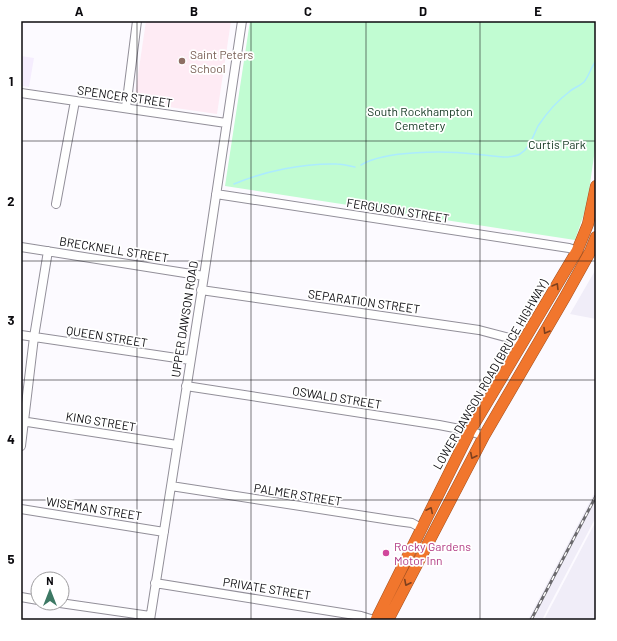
<svg xmlns="http://www.w3.org/2000/svg" width="617" height="641" viewBox="0 0 617 641" font-family="Barlow,sans-serif">
<style>
.built{fill:#f0edf8}
.education{fill:#feebf4}
.medical{fill:#f5edfe}
.green{fill:#c1fcd2}
.lines{fill:none;stroke-linecap:round;stroke-linejoin:round}
.stream{stroke:#acebfe;stroke-width:1.5}
.minor-casing{stroke:#928f99;stroke-width:10}
.highway-casing{stroke:#a15122;stroke-width:12}
.minor{stroke:#fff;stroke-width:8}
.highway{stroke:#f1762d;stroke-width:11}
.rail-casing{stroke:#6a696d;stroke-width:3}
.rail{stroke:#fff;stroke-width:1.5;stroke-dasharray:4.5;stroke-linecap:butt}
.oneway{stroke:#7e401e}
.grid{fill:none;stroke:#0c0b0f;stroke-width:1;stroke-opacity:0.55}
.education-dot{fill:#8d6e63;stroke:#fff;stroke-width:1.5}
.hotel-dot{fill:#d1479c;stroke:#fff;stroke-width:1.5}
.labels{text-anchor:middle;dominant-baseline:central;stroke-width:3.5;stroke-linejoin:round;paint-order:stroke}
.education-label{font-size:12px;fill:#785e54;stroke:#fff;text-anchor:start}
.street-label{font-size:12px;fill:#0c0b0f;stroke:#fff}
.park-label{font-size:12px;fill:#0f331d;stroke:#fff}
.hotel-label{font-size:12px;fill:#b23c85;stroke:#fff;text-anchor:start}
.neatline{fill:none;stroke:#0c0b0f;stroke-width:1.5}
.grid-label{font-size:13px;text-anchor:middle;font-weight:bold;fill:#0c0b0f}
</style>
<rect width="100%" height="100%" fill="#fcfaff"/>
<path class="built" d="M596,269v50l-26,-5z
M596,490v27l-47,89 -7,14h-14z
M596,521v99h-52z"/>
<path class="education" d="M146,21h85l-14,93 -83,-12z"/>
<path class="medical" d="M21,56l13,2 -5,29 -8,-1z"/>
<path class="green" d="M250,21h346v121l-9,63 -12,35 -350,-54z"/>
<g class="lines">
<path class="stream" d="M361,165c24,-15 85,-14 114,-11 12,1 35,6 45,0 10,-6 13,-18 18,-28 8,-12 19,-25 31,-34 4,-4 11,-6 15,-10 5,-6 7,-15 12,-21
M234,184c31,-13 70,-21 103,-20 6,0 12,2 18,3"/>
<g class="minor-casing">
<path id="minor" d="M21,93l205,30
M126,108l11,-87
M216,194l353,54 8,3
M56,204l19,-103
M21,247l183,29
M201,290l278,40 34,9 8,4
M21,335l169,25
M186,386l253,39 31,6 14,5
M21,421l156,24
M21,446l13,-109 14,-86
M171,486l226,35 15,2 9,5
M21,509l143,23
M155,583l206,33 13,4
M21,597l17,3
M60,603l90,13
M150,620l54,-344 38,-255"/>
</g>
<g class="highway-casing">
<path id="highway" d="M376,620l94,-189 107,-180 11,-27 8,-38
M388,620l96,-184 81,-139 25,-45 6,-15"/>
</g>
<use href="#minor" class="minor"/>
<use href="#highway" class="highway"/>
<g class="rail-casing">
<path id="rail" d="M531,620l65,-124"/>
</g>
<use href="#rail" class="rail"/>
</g>
<defs><path id="oneway-chevron" d="M-2-3.5L2.5 0L-2 3.5" fill="none" stroke-width="1.6" stroke-linecap="round" stroke-linejoin="round"/></defs>
<g class="oneway">
<use href="#oneway-chevron" transform="translate(556 286) rotate(-59)"/>
<use href="#oneway-chevron" transform="translate(546 331) rotate(121)"/>
<use href="#oneway-chevron" transform="translate(473 456) rotate(117)"/>
<use href="#oneway-chevron" transform="translate(430 510) rotate(-64)"/>
<use href="#oneway-chevron" transform="translate(407 583) rotate(117)"/>
</g>
<path class="grid" d="M137,21v599M251,21v599M366,21v599M480,21v599M21,141h575M21,261h575M21,380h575M21,500h575"/>
<circle class="education-dot" cx="182" cy="61" r="4"/>
<circle class="hotel-dot" cx="386" cy="553" r="4"/>
<g class="labels">
<g class="education-label">
<text x="190" y="54">Saint Peters<tspan x="190" dy="14">School</tspan></text>
</g>
<g class="street-label">
<text transform="translate(125 96) rotate(8)">SPENCER STREET</text>
<text transform="translate(398 210) rotate(9)">FERGUSON STREET</text>
<text transform="translate(114 249) rotate(9)">BRECKNELL STREET</text>
<text transform="translate(364 301) rotate(8)">SEPARATION STREET</text>
<text transform="translate(184 319) rotate(-81)">UPPER DAWSON ROAD</text>
<text transform="translate(107 336) rotate(9)">QUEEN STREET</text>
<text transform="translate(490 374) rotate(-60)">LOWER DAWSON ROAD (BRUCE HIGHWAY)</text>
<text transform="translate(337 397) rotate(9)">OSWALD STREET</text>
<text transform="translate(101 421) rotate(9)">KING STREET</text>
<text transform="translate(298 494) rotate(9)">PALMER STREET</text>
<text transform="translate(94 508) rotate(9)">WISEMAN STREET</text>
<text transform="translate(267 588) rotate(9)">PRIVATE STREET</text>
</g>
<g class="park-label">
<text x="420" y="111">South Rockhampton<tspan x="420" dy="14">Cemetery</tspan></text>
<text x="557" y="144">Curtis Park</text>
</g>
<g class="hotel-label">
<text x="394" y="546">Rocky Gardens<tspan x="394" dy="14">Motor Inn</tspan></text>
</g>
</g>
<rect width="617" height="641" fill="none" stroke="#ffffff" stroke-width="44"/>
<g transform="translate(50 591)"><circle r="19" fill="#ffffff" stroke="#9e9d9f"/>
<path d="M0-3L7 15L0 10L-7 15Z" fill="#3d7964"/>
<text y="-6" font-size="11" font-weight="bold" text-anchor="middle" fill="#0c0b0f">N</text>
</g>
<rect x="22" y="22" width="573" height="597" class="neatline"/>
<g class="grid-label">
<text x="79" y="16">A</text>
<text x="194" y="16">B</text>
<text x="308" y="16">C</text>
<text x="423" y="16">D</text>
<text x="538" y="16">E</text>
<text x="11" y="86">1</text>
<text x="11" y="206">2</text>
<text x="11" y="325">3</text>
<text x="11" y="444">4</text>
<text x="11" y="564">5</text>
</g>
</svg>
